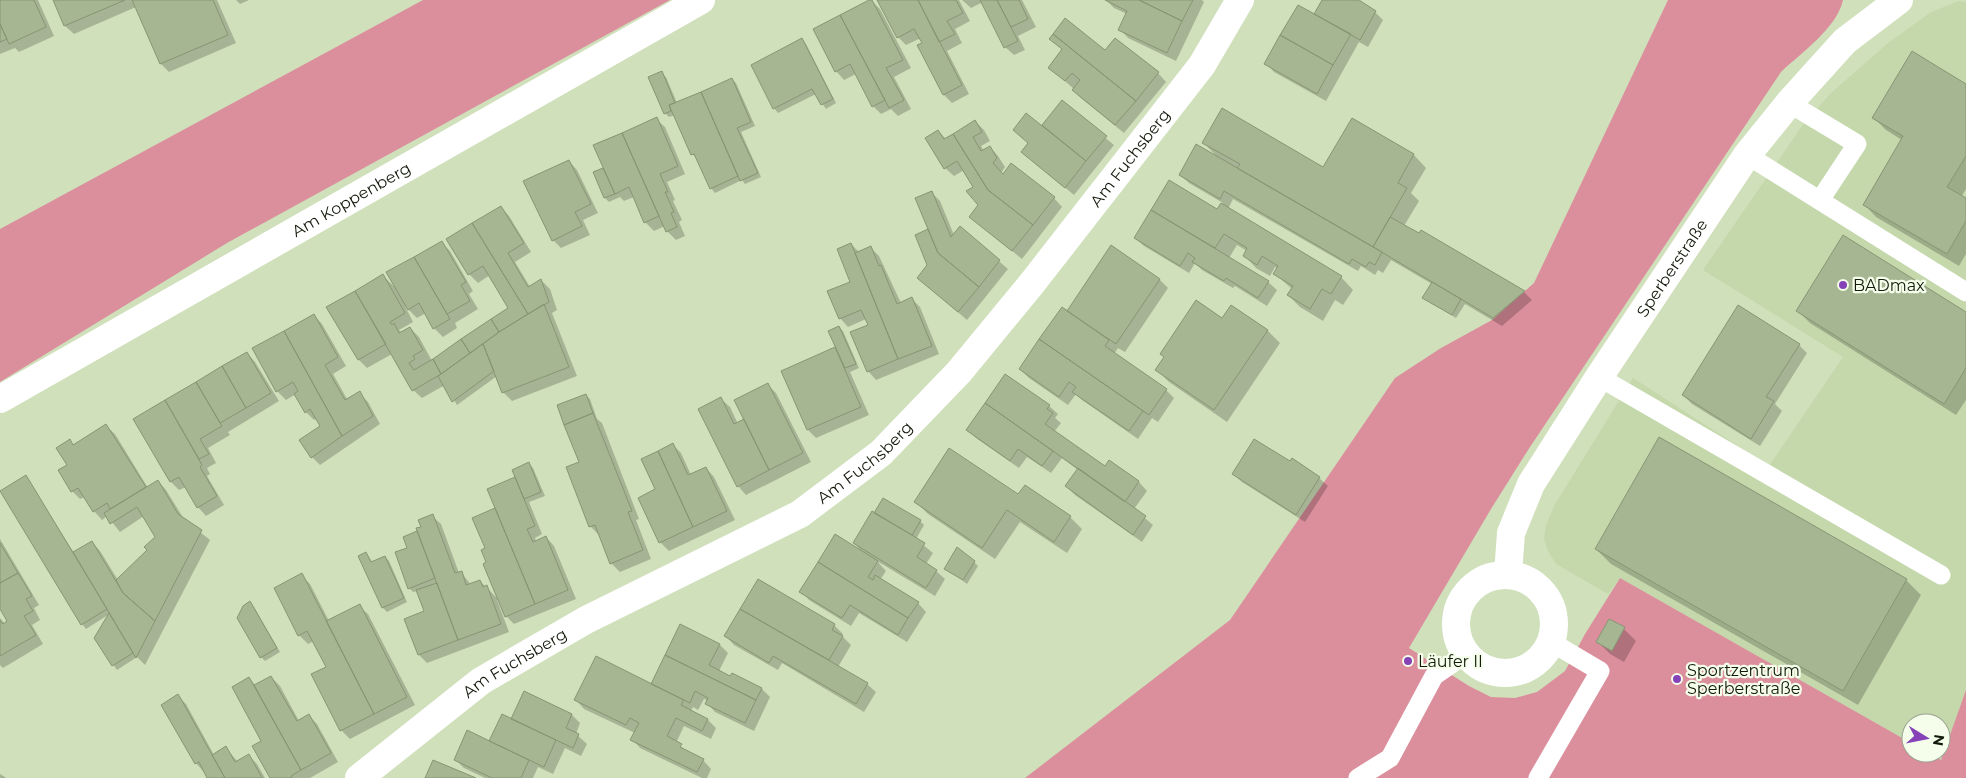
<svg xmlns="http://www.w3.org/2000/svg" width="1966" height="778" viewBox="0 0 1966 778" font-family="Montserrat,sans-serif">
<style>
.built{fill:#c4d8ac}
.green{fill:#db8f9d}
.shadow{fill:#0003}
.building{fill:#a6b692;stroke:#869673}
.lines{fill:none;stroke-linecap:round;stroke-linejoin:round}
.service{stroke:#fff;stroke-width:19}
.minor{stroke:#fff;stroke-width:28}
.poi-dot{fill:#8543b7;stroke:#f5feeb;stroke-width:2}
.labels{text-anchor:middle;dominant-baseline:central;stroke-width:4.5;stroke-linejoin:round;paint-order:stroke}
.street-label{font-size:16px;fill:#13190b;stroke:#f5feeb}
.poi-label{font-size:16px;fill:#13190b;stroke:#f5feeb;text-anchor:start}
</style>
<rect width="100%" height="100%" fill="#d0e0bb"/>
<path class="built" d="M1959,1l7,1v688l-25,70 -12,-7h12v-30h-30v20l-291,-165 -12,16 -52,-30 -8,-13 -4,-12 2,-14 8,-19 79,-128 136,88 74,-109 -140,-87 99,-144 28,-32 58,-51 43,-31z"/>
<path class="green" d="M423,0h247l-443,243 -227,139v-153z
M1668,0h175c-6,28 -42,53 -62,72l-251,375 -39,62 -82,139 60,38 22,11 24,1 22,-6 28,-21 20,-37 35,-56 291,165v10h18l12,7 25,-70v88h-941l205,-158 165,-242 46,-30 51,-28 42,-37z"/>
<path class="shadow" d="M0,0h38l16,36 -35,16 -4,-4 -15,6z
M54,0h163l19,43 -67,29 -8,-8 -25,-57 -62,27 -9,-8z
M236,0h13l-9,4z
M871,0l9,9 31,59 -17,9 17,32 -13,7 -7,-7 -10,5 -8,-8 -17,-32 -12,6 -8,-9z
M879,0h80l11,21 -15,8 7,14 -15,8 22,43 -17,9 -8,-8 -23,-57 -15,7 -8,-8z
M962,0h60l14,27 -18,9 7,14 -11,5 -9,-8 -22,-45 -12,6z
M1106,0h96l2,2 -28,59 -48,-23 -8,-9 7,-15 -13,-6z
M1323,0h33l19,12 8,8 -15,27 -9,-5 -33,59 -52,-29 -8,-9 48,-48z
M1050,38l55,14 53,21 8,9 -42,51 -42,-34 -9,-9 1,-1 -24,-21 13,-18z
M802,40l4,4 30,59 -10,6 -10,-15 -38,19 -4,-5 -21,-43z
M661,73l5,4 11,26 55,-24 4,4 19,43 -14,6 20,45 -16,7 -3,-4 -27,13 -4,-5 -14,-30 -5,-4 -17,-39 -6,2 -4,-4z
M1966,85v104l-5,8 5,3v54l-7,12 -83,-49 -12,-13 38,-64 -16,-10 -12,-12z
M1062,102l52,43 -40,50 -52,-43z
M656,119l9,8 20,47 -18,8 8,18 -2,1 9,19 -3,2 6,14 -9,4 -9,-9 -2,-5 -11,5 -9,-9 -11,-25 -10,4 -4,-4 -11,5 -4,-4 -11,-25 9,-4 4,4z
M1353,120l61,35 12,13 -15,25 8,8 -15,25 120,66 8,8 -30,26 -37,-22 -9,14 -32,-20 8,-14 -41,-24 -8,13 -5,-3 -3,5 -14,-9 -3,5 -125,-72 -5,10 113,68 12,13 -10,15 -8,-5 -12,21 -23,-14 -12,-12 4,-6 -17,-15 3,-5 -3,-2 -5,9 -14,-8 -12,-13 3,-4 -10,-6 -8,13 39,24 9,8 -10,16 -32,-20 -2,2 -31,-18 -7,-7 -6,10 -45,-27 -9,-8 18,-29 65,2 5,-8 -34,-20 -9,-8 38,-17 -14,-15 120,26z
M975,121l9,9 6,11 -9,5 3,5 6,-4 8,9 7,11 -4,6 3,3 50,22 8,9 -40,52 -52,-42 10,-12 -5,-18 -11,-17 -10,6 -9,-8 -7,-37 8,8z
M569,161l8,9 21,43 -15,7 7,15 -29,13 -8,-8z
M932,193l8,8 14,34 6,-7 48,41 -41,51 -49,-42 11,-13z
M501,207l8,9 22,36 -16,10 15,25 11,-7 9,9 7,21 -5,3 25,63 -65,25 -9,-9 -6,-16 -40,29 -12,-20 -23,13 -9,-8 -21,-36 -25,14 -8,-8 24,-84 13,12 45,-46 9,9 23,40 -4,3 9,15 -23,14 2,5 -14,9 -9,-9 -8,-15 -9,5 -12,-12 8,16 -14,8 3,3 8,-5 9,9 13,24 78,-52 -20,-34 -12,8 -9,-9z
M851,244l8,8 12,-4 8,8 22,47 11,-4 8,8 19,47 -63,26 -8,-9 1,-45 -3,-7 -18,8 -8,-9 12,-35z
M1160,280l8,8 -43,64 -7,-4 -4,6 52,36 8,8 -16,24 -6,-4 -14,21 -56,-39 -6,-6 -8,11 -39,-27 -9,-9 42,-60 5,3z
M1232,307l36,24 12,12 -53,79 -58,-40 -12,-12 66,-50z
M1797,310l169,4v86l-10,15 -146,-92z
M314,315l8,9 24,42 -13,8 14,25 12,-6 9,9 12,22 -60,41 -8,-8 10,-30 -5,-9 -3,2 -8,-8 -10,-18 -10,6 -9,-9z
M839,327l4,4 16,37 -9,4 19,43 -53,23 -8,-8 27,-81 4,3z
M1799,345l8,8 -32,51 7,7 -22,35 -68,-42 -9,-9z
M247,353l8,9 24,39 -51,31 2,3 -22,13 8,15 -9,5 3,6 -3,2 17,29 -18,11 -8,-9 -12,-20 -7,3 -8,-8 -36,-63z
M768,385l8,8 35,69 -65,33 -8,-9 -17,-87 9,8 8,17 8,-4z
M586,395l4,4 7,20 5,4 37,96 -3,1 15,39 -31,13 -9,-9 -12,-28 -9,-9 -10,-64z
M1049,406l9,8 -3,4 6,5 -7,9 51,36 4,-6 30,20 8,9 -13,18 19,16 -11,17 -67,-47 -9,-9 12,-16 -16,-12 -11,15 -24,-16 -8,11 -43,-30 -8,-8z
M106,426l9,8 33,54 10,-7 8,9 18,29 26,21 -65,125 -8,-8 -20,13 -22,-32 16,-25 -25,16 -4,-5 -56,-147 48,76 18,-11 8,9 18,29 31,-30 8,-13 -13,-21 -24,16 -13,-16 -5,4 -8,-9 -9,-14 -5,2 -8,-8 -3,-26 1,-24 4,5z
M673,445l8,8 10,22 15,-7 8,9 21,43 -66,31 -9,-9 -21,-44 18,-8z
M1290,463l29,15 9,8 -23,36 -63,-40 -9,-8z
M529,464l4,4 12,28 -16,6 13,32 -7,4 1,3 10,-4 8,9 22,53 -62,25 -8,-8 -18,-53 -2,-14 11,-40 18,-30z
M1019,496l51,21 12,12 -15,24 -47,-31 -25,37 -67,-45 -12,-12z
M432,516l9,8 18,49 2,-1 10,13 9,-4 18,18 -1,1 12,32 -82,31 -8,-8 6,-43 -7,-21 -5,1 -4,-4v-40l-4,-11 14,-5z
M920,521l4,4 -8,14 17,14 -7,11 10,7 9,8 -10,17 -58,-35 9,10 -6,9 38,23 8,9 -19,30 -48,-29 -8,13 -42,-26 -8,-9 61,-39 -8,-9z
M0,539l39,66 -5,3 6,12 -8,5 11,19 -40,24 -3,-3v-47l5,6 4,-2 -9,-15z
M1596,549l310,31 15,15 -63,110 -247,-141z
M366,553l7,10 12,-6 4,4 18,41 -20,10 -4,-4z
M974,562l4,4 -11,18 -21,-16z
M301,575l9,9 19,37 30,-15 9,8 47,91 -65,34 -9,-9 -13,-63 -14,-26 -6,3 -9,-9z
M758,581l76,44 9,9 -1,2 9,9 -13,22 29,17 9,8 -12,20 -82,-49 -4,7 -44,-25 -8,-9z
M250,603l4,4 26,45 -15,9 -4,-4z
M1624,629l12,12 -12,21 -14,-8 -12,-12z
M720,645l8,8 -9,18 12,6 1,-3 30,15 8,8 -16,34 -39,-19 -8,-9 1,-2 -4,-2 -6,11 -5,-3 -2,4 17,9 8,8 -5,11 -27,-13 -8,17 14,11 13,6 8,9 -4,9h-5l-62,-30 -8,-9 3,-6 -51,-24 -8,-9 76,-15z
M271,677l9,9 19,35 10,-5 8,8 21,38 -28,16h-39l-22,-100 7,8z
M524,692l48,23 8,8 -4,11 11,10 -6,12 -16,-8 -12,26 -15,-7 -5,11h-48l-21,-10 -9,-9 34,-17 22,-21z
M177,695l9,9 28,51 12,-7 12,14 11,-6 8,8 8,14h-56l-13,-15z
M0,774l5,3 1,1h-6z"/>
<path class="building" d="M0,0h34l12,27 -37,17 -9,-20z
M53,0h72l-61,26z
M132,0h81l15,35 -68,29z
M869,0h3l31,60 -17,8 18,32 -15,8 -49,-93z
M877,0h41l44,85 -19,10 -26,-50 5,-2 -8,-14 -17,9z
M918,0h38l7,13 -16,8 8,13 -16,8z
M980,0h17l21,41 -14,7z
M997,0h22l9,19 -17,8z
M1105,0h34l43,21 -15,32 -49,-23 9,-19z
M1139,0h54l-11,21z
M1322,0h37l17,11 -16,29 -46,-26z
M1298,5l53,29 -18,31 -53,-30z
M840,15l45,85 -13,7 -22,-43 -15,8 -22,-43z
M1065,18l40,32 10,-12 44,34 -23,29 -83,-67z
M0,24l7,15 -7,3z
M1053,34l83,67 -21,24 -43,-35 8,-10 -8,-7 -7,8 -17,-13 14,-19 -13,-10z
M1280,35l53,30 -16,29 -53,-30z
M802,38l31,61 -12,6 -9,-16 -39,20 -22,-44z
M1912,51l54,33v72l-19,31 19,11v23l-19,33 -84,-49 40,-69 -31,-18z
M662,71l13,32 -6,2 2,6 -7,3 -16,-37z
M732,78l19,44 -14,6 21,45 -18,8 -39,-89z
M701,92l37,84 -28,13 -16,-35 -3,1 -22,-50z
M1062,100l45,36 -21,25 -44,-36z
M1222,108l101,59 29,-49 62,36 -16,29 9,5 -34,59 -136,-79 3,-4 -38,-21z
M1026,113l60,48 -21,27 -44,-36 7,-9 -15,-13z
M657,117l21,49 -18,8 8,18h-3l9,20 -3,1 6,14 -11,5 -44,-99z
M975,120l7,12 -9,5 8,14 9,-5 7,12 -4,5 10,11 8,-11 44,34 -22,28 -45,-35 -35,-56z
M938,130l6,9 9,-5 35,56 45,35 -21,26 -43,-34 9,-12 -12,-14 7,-4 -16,-26 -13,8 -19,-31z
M622,133l37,83 -15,7 -15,-36 -14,7 -22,-49z
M1196,144l186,108 -7,13 -6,-3 -3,5 -14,-8 -3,5 -125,-73 -4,8 -41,-24z
M569,160l22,44 -16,8 7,14 -30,15 -29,-60z
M603,168l12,26 -11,4 -11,-26z
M1169,180l48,29 4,-6 121,73 -11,18 -9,-5 -12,20 -23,-14 6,-9 -20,-12 5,-8 -16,-10 -5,9 -14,-9 4,-8 -23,-14 -9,14 -64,-38z
M932,191l19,46 9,-11 40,34 -21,27 -41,-34 -23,-55z
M501,206l23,37 -16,10 20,34 13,-8 8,23 -21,12 -56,-91z
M1151,210l118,71 -11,17 -32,-20 -2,3 -32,-19 3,-4 -7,-5 -8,13 -46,-28z
M1390,217l29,16 2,-3 104,61 -32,27 -120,-71z
M472,223l56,91 -29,18 -8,-13 17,-11 -25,-42 -15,9 -22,-36z
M928,229l10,24 41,34 -21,25 -41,-34 10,-13 -12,-30z
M1843,235l123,77v56l-22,36 -148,-93z
M442,241l24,41 -5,3 9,16 -23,13 -33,-57z
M851,243l47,116 -31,13 -17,-40 18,-7 -7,-15 -22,9 -12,-28 23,-9 -13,-33z
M1111,245l49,34 -44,65 -49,-33z
M871,246l8,20 2,-1 16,39 15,-7 20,49 -34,13 -43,-106z
M414,257l36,62 -17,10 -14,-26 -11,7 -22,-38z
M383,274l22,39 -15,9 2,3 2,-2 5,10 11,-6 13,23 -10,6 2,3 -6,4 5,7 19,-11 8,15 -29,17 -57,-100z
M1432,282l29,17 -9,16 -30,-17z
M355,291l31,53 -28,16 -32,-53z
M1196,300l26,18 9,-13 37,25 -54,80 -59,-40 9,-13 -4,-3z
M544,304l25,63 -67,26 -19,-49 16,-12z
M1738,305l62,39 -34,53 8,4 -23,38 -69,-44z
M1062,307l47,33 -4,6 62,43 -18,26 -110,-76z
M314,314l24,43 -13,8 20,35 15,-9 13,25 -31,20 -58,-105z
M491,319l8,13 -29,21 -9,-14z
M839,326l17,38 -11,4 -17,-37z
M284,331l58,105 -31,22 -12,-18 21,-14 -10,-17 -5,4 -11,-19 4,-3 -5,-9 -17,10 -24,-44z
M461,339l9,14 -29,21 -8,-15z
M1039,339l104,72 -14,20 -57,-39 4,-5 -7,-5 -10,15 -40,-28z
M483,344l11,27 -42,31 -14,-26z
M835,347l26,60 -54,23 -26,-59z
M247,352l24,41 -25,15 -24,-42z
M222,366l24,42 -26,15 -24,-41z
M1005,374l45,31 -3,4 6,4 -8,11 60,42 4,-6 30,21 -14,21 -140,-99z
M196,382l26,44 -22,13 9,15 -10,5 -34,-59z
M768,383l35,70 -34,17 -35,-70z
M586,394l7,19 -29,12 -7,-20z
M721,397l13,27 10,-5 25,51 -32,17 -39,-78z
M165,400l37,65 -2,2 17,29 -20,12 -18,-31 -9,5 -37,-63z
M985,403l68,48 -11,15 -24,-17 -8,12 -44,-31z
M593,413l39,98 -4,1 15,38 -33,14 -15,-39 -6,2 -23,-60 13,-5 -15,-37z
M106,424l40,63 -36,22 -3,-6 -14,9 -15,-24 -7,4 -13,-22 9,-5 -11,-17 14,-9 3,6z
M1659,437l248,142 -64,112 -248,-142z
M1254,439l36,22 2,-3 28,19 -24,38 -64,-41z
M673,443l15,32 18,-8 21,44 -34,16 -35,-76z
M949,448l69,46 7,-9 46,31 -17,26 -47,-32 -25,38 -68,-46z
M658,451l35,76 -34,16 -21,-45 17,-9 -14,-30z
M529,462l12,30 -17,7 -12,-29z
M1078,468l68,48 -13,19 -68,-49z
M26,475l81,134 -26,16 -81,-134z
M515,477l20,49 -8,3 6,13 13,-6 22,54 -33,14 -48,-115z
M158,480l20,34 24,16 -47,91 -32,-28 -7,-13 31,-30 -3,-3 11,-10 -18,-30 -27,17 -6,-11z
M883,498l38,22 -9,15 -38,-22z
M495,508l40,96 -30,13 -22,-53 3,-2 -5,-12 4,-2 -13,-30z
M872,511l53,32 -8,14 20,13 -11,18 -73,-45z
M433,514l22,59 7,-2 4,14 14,-5 3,7 4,-2 14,39 -43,16 -42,-112 5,-1 -3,-7z
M417,531l18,47 -27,11 -13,-37 12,-4 -4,-11z
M835,534l43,27 -10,16 5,3 2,-5 44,27 -11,16 -90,-56z
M92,541l31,52 32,28 -19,37 -63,-106z
M0,543l18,30 -18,10z
M957,547l18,14 -12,19 -19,-11z
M366,552l5,10 14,-6 19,42 -22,10 -24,-52z
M818,562l90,56 -10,17 -48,-30 -8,13 -43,-26z
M18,573l14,23 -6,3 7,12 -9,5 12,19 -36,21v-36l3,4 4,-3 -7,-12v-26z
M302,573l72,141 -34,17 -29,-57 15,-7 -19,-36 -9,5 -24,-48z
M758,579l77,45 -3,6 11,6 -14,24 -89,-51z
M437,583l21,57 -40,15 -14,-36 20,-8 -8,-21z
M250,601l27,47 -17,10 -23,-40 6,-12z
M360,604l47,93 -33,17 -48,-93z
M740,609l128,74 -12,21 -83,-48 -4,7 -45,-27z
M109,613l24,40 -21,13 -18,-28z
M1609,619l16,8 -13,24 -16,-9z
M680,624l40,20 -11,21 21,11 2,-3 30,15 -6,12 -91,-45z
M665,655l91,45 -11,23 -40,-19 3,-6 -13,-7 -5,12 -39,-19z
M596,656l88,44 -3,5 27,14 -6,12 -26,-13 -9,18 15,8 -2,3 24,12 -7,13 -67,-32 9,-17 -9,-5 -4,7 -52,-25z
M271,676l26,45 12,-7 22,39 -30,17 -47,-85z
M249,677l52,93 -10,6 1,2h-22l-18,-32 9,-5 -29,-54z
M524,691l48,23 -6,14 13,6 -6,14 -62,-29z
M178,694l3,5 44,79h-18l-8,-16 -4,2 -34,-59z
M502,714l54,26 -12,27 -55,-26z
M467,730l62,30 -8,18h-29l-38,-18z
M226,746l9,16 14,-8 13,24h-37l-13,-23z
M433,760l43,18h-51z"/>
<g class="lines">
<path class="service" d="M1789,103l68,41 -37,56
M1747,155l219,137
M1599,377l342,198
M1358,778l32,-20 44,-82 32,-22
M1538,778l62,-107 -49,-29"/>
<g class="minor">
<path id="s1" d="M0,399l701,-399"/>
<path id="s2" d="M1508,574l3,-41 20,-49 68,-107 148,-222 42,-52 56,-62 54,-41"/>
<circle cx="1505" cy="624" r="49"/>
<path id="s3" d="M359,778l122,-97 105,-61 214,-106 81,-61 78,-81 74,-90 169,-217 38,-65"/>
</g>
</g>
<g class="poi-dot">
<circle cx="1843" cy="285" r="5"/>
<circle cx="1408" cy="661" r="5"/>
<circle cx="1677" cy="679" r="5"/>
</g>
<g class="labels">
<g class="street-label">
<text stroke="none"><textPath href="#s3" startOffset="1004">Am Fuchsberg</textPath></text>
<text stroke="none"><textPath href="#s1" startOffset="404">Am Koppenberg</textPath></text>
<text stroke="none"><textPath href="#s2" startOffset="352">Sperberstraße</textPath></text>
<text stroke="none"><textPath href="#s3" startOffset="599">Am Fuchsberg</textPath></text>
<text stroke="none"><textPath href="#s3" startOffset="194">Am Fuchsberg</textPath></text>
</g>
<g class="poi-label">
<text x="1853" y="285">BADmax</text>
<text x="1418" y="661">Läufer II</text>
<text x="1687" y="670">Sportzentrum<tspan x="1687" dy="18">Sperberstraße</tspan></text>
</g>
</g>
<g transform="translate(1926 738) rotate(100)"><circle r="24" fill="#f5feeb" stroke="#9ba291"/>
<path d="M0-4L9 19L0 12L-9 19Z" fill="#8543b7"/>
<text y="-8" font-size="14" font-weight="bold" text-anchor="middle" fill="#13190b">N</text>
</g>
</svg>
